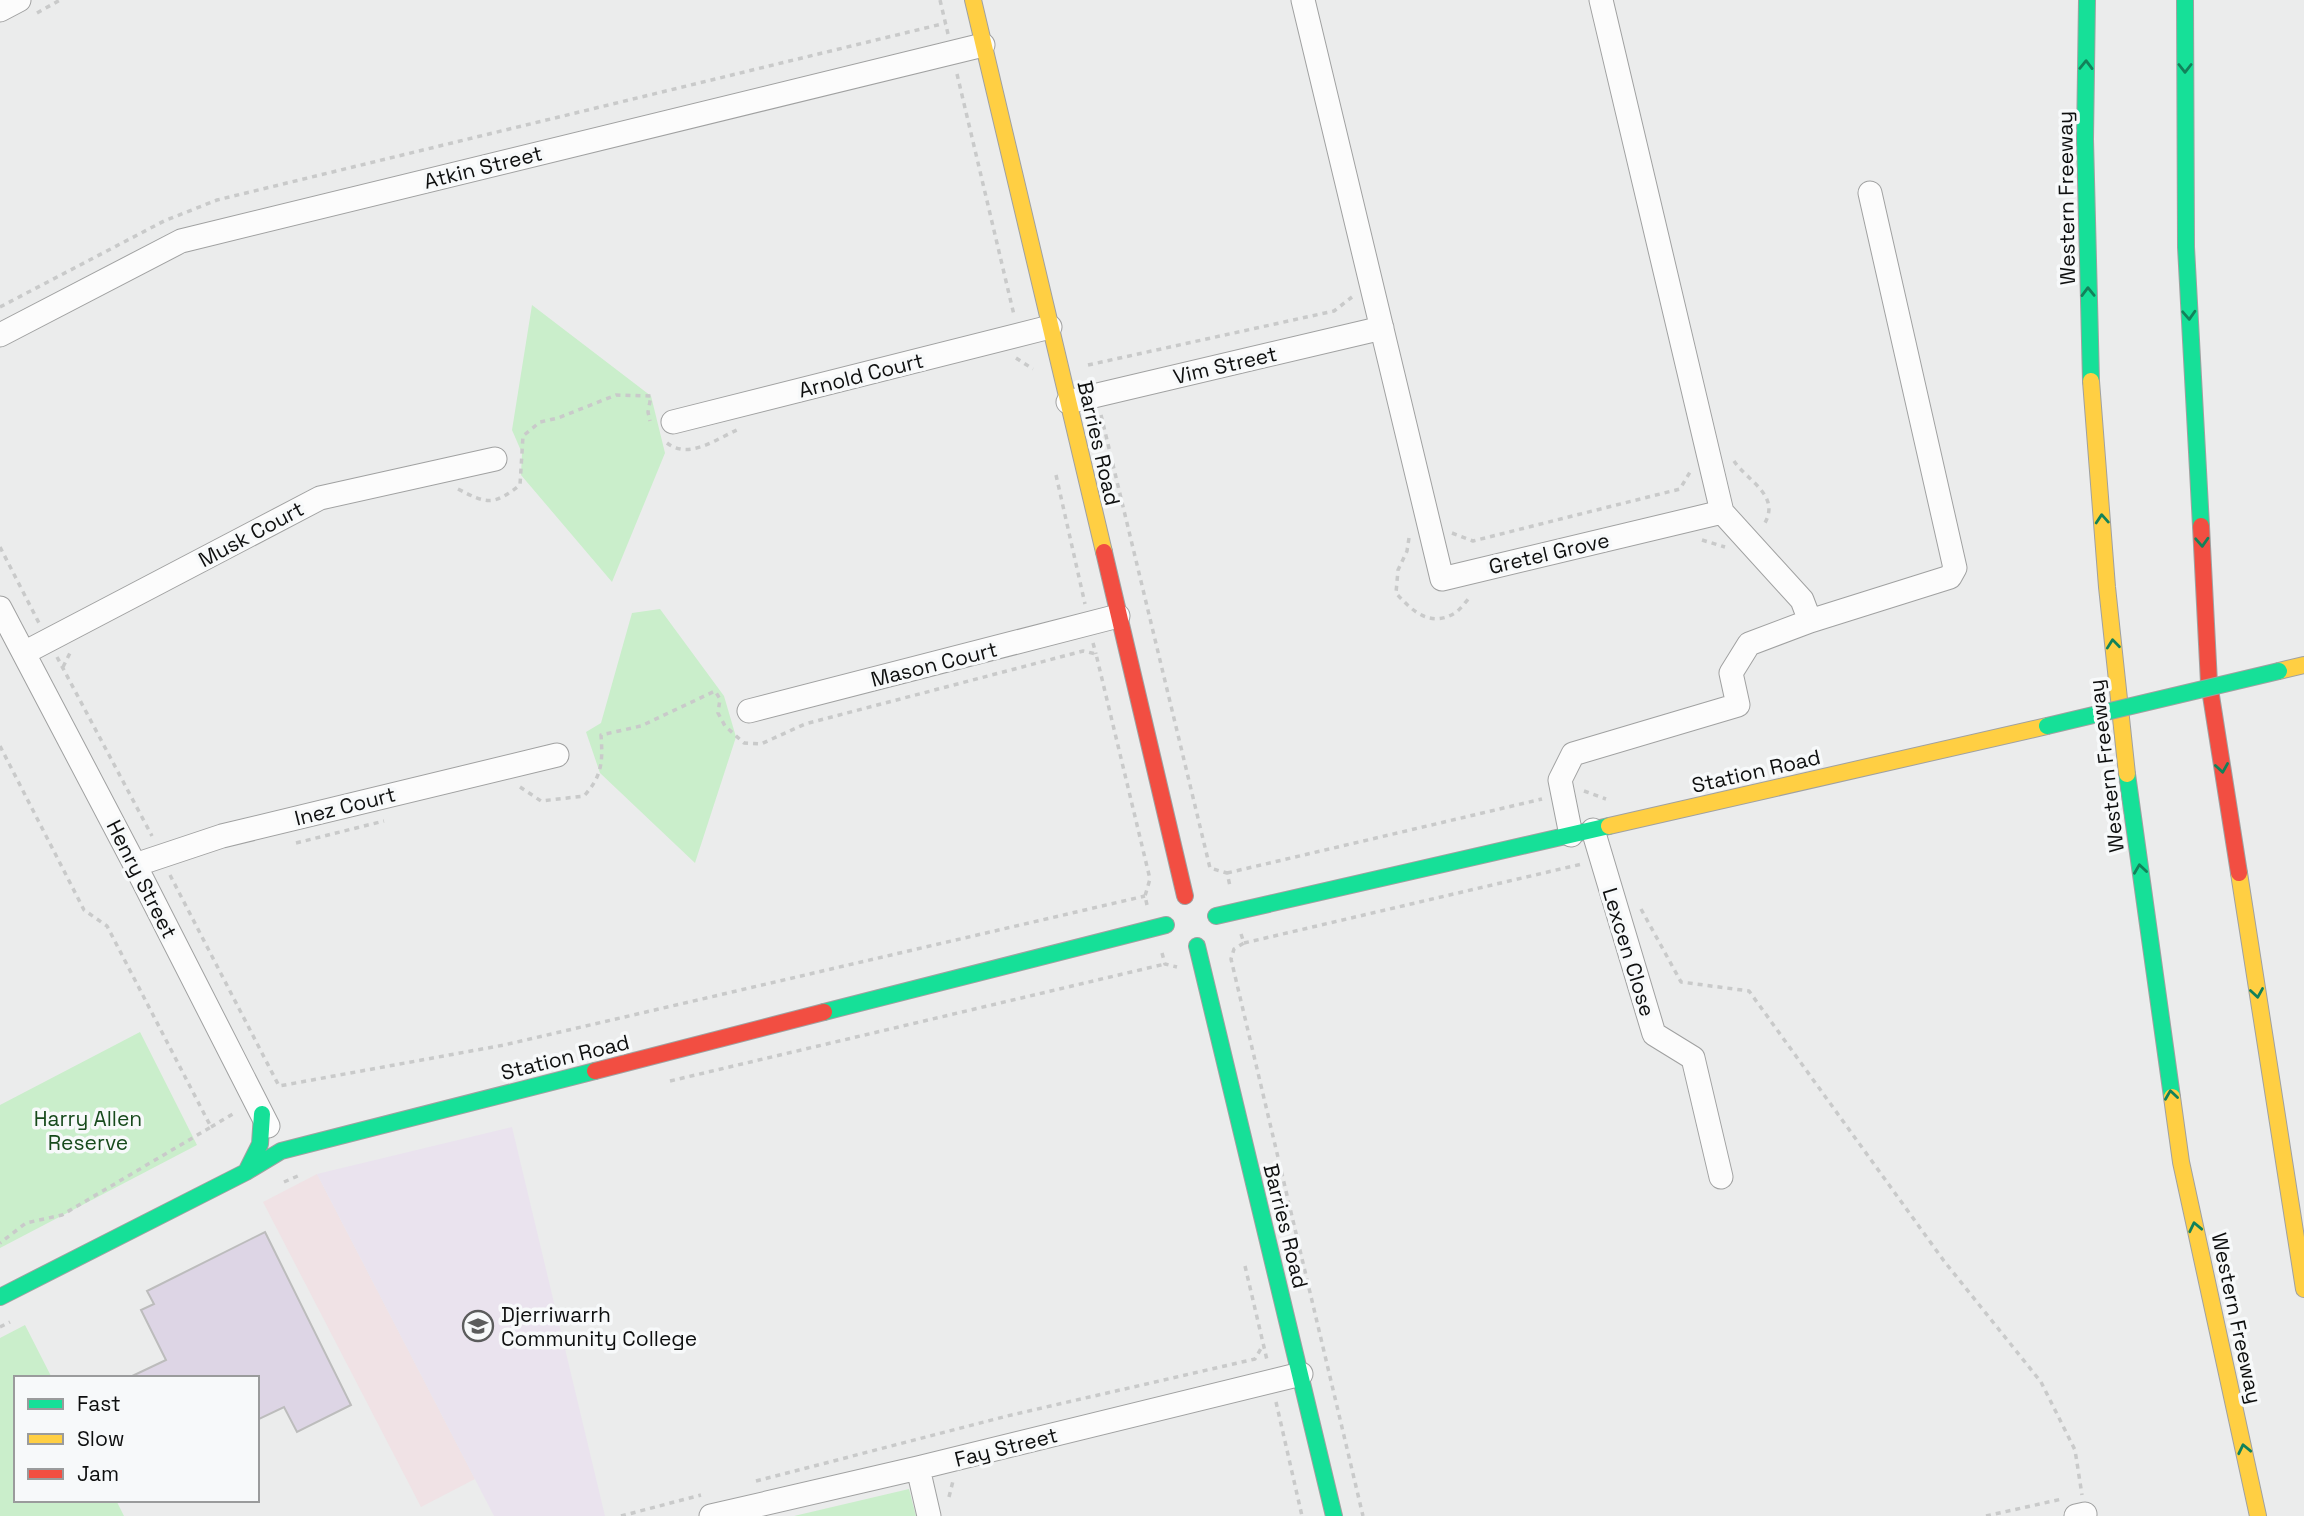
<svg xmlns="http://www.w3.org/2000/svg" width="2304" height="1516" viewBox="0 0 2304 1516" font-family="'Space Grotesk',sans-serif">
<style>
.commercial{fill:#f0e2e5}
.education{fill:#eae3ee}
.green{fill:#caeecb}
.building{fill:#ddd5e5;stroke:#bcbcbc;stroke-width:2}
.lines{fill:none;stroke-linecap:round;stroke-linejoin:round}
.street-casing{stroke:#a0a1a1;stroke-width:25}
.fast-casing{stroke:#a0a1a1;stroke-width:18}
.slow-casing{stroke:#a0a1a1;stroke-width:18}
.jam-casing{stroke:#a0a1a1;stroke-width:18}
.path{stroke:#c9caca;stroke-width:3.5;stroke-dasharray:5 5;stroke-linecap:butt}
.street{stroke:#fcfcfc;stroke-width:23}
.fast{stroke:#16e098;stroke-width:16}
.slow{stroke:#ffcf43;stroke-width:16}
.jam{stroke:#f24e42;stroke-width:16}
.fast-bridge-casing{stroke:#a0a1a1;stroke-width:18;stroke-linecap:butt}
.fast-bridge{stroke:#16e098;stroke-width:16}
.oneway{stroke:#12825a}
.labels{text-anchor:middle;dominant-baseline:central;stroke-width:7;stroke-linejoin:round;paint-order:stroke}
.street-label{font-size:21px;fill:#0e0f0f;stroke:#f7f9fa}
.park-label{font-size:21px;fill:#174a1c;stroke:#f7f9fa}
.poi-label{font-size:21px;fill:#0e0f0f;stroke:#f7f9fa;text-anchor:start}
</style>
<rect width="100%" height="100%" fill="#ebecec"/>
<path class="commercial" d="M317,1174l158,305 -54,28 -158,-305z"/>
<path class="education" d="M512,1127l93,389h-111l-177,-342z"/>
<path class="green" d="M532,305l119,91 14,57 -53,129 -91,-107 1,-22 -10,-23z
M660,609l64,87 12,41 -41,126 -95,-90 -14,-41 15,-9 31,-110z
M140,1032l57,113 -197,103v-143z
M25,1325l27,53h-36v122h100l8,16h-124v-178z
M909,1489l7,27h-122z"/>
<path class="building" d="M265,1232l86,173 -54,27 -13,-25 -27,13v-42h-129l38,-18 -25,-50 13,-6 -7,-13z"/>
<g class="lines">
<g class="street-casing">
<path id="street" d="M1303,0l139,579 280,-67 -121,-512
M0,10l19,-10
M0,335l181,-94 802,-196
M1068,402l314,-74
M673,422l377,-95
M1722,512l80,88 8,21
M0,608l135,257 133,261
M24,653l296,-155 175,-39
M749,711l369,-95
M1593,830l61,204 39,24 28,119
M1571,835l-11,-55 13,-26 165,-49 -7,-32 18,-29 61,-23 140,-44 5,-9 -85,-375
M135,865l87,-29 335,-81
M918,1468l11,48
M711,1516l207,-48 383,-94
M2076,1516l9,-2"/>
</g>
<g class="fast-casing">
<path id="fast" d="M2087,0l-2,139 6,242
M2185,0l1,247 15,279
M2127,774l45,323
M1216,916l393,-90
M1197,946l137,570
M824,1012l342,-87
M246,1172l14,-28 2,-30
M0,1297l246,-125 35,-21 314,-80"/>
</g>
<g class="slow-casing">
<path id="slow" d="M973,0l131,552
M2091,381l16,206 20,187
M2279,671l25,-6
M1609,826l438,-100
M2239,873l65,416
M2172,1097l9,65 77,354"/>
</g>
<g class="jam-casing">
<path id="jam" d="M2201,526l8,157 30,190
M1104,552l81,344
M595,1071l229,-59"/>
</g>
<path class="path" d="M940,0l8,34
M37,13l23,-13
M957,74l57,241
M0,307l164,-86 53,-21 729,-177
M1016,358l17,11
M1088,365l246,-54 18,-14
M1101,415l109,453 17,5 3,13
M667,443c22,17 49,-4 70,-13
M1734,461c13,20 49,35 29,65
M1056,475l29,129
M458,489c29,15 35,17 62,-4l3,-49 17,-14 18,-4 58,-23 35,1 -3,16 2,9
M1452,533l21,8 207,-52 10,-17
M1409,538l-2,13 -9,19 -2,23c16,18 34,35 59,20 6,-4 11,-12 16,-17
M1702,540l23,7
M0,547l39,76
M1093,643l3,11
M57,657l95,179
M63,667l7,-14
M0,746l84,164 23,16 104,201 -149,88 -36,8 -26,20
M520,787l21,14 43,-5c18,-20 19,-34 17,-61l40,-9 74,-35 5,8 -2,14 7,13 19,17 17,1 44,-20 278,-73 13,3 54,225
M1584,791l22,8
M296,843l88,-22
M1227,873l315,-74
M170,875l109,211 225,-41 641,-149
M1147,905l-2,-9 5,-17
M1641,909l40,73 68,9 195,270 97,121 34,68 7,45
M1241,934l3,9 -10,6 -3,10 132,557
M1244,943l338,-79
M1162,953l3,11 12,3
M670,1081l495,-117
M211,1127l25,-15
M284,1182l16,-7
M1245,1266l22,94
M0,1327l10,-5
M1276,1402l26,114
M756,1481l251,-65 248,-57 8,-14
M949,1497l4,-16
M621,1516l80,-21
M1986,1516l76,-17"/>
<use href="#street" class="street"/>
<use href="#fast" class="fast"/>
<use href="#slow" class="slow"/>
<use href="#jam" class="jam"/>
<g class="fast-bridge-casing">
<path id="fast-bridge" d="M2047,726l232,-55"/>
</g>
<use href="#fast-bridge" class="fast-bridge"/>
</g>
<defs><path id="oneway-chevron" d="M-2-3.5L2.5 0L-2 3.5" fill="none" stroke-width="1.6" stroke-linecap="round" stroke-linejoin="round" transform="scale(1.75)"/></defs>
<g class="oneway">
<use href="#oneway-chevron" transform="translate(2086 65) rotate(-89)"/>
<use href="#oneway-chevron" transform="translate(2185 68) rotate(90)"/>
<use href="#oneway-chevron" transform="translate(2088 292) rotate(-91)"/>
<use href="#oneway-chevron" transform="translate(2189 315) rotate(87)"/>
<use href="#oneway-chevron" transform="translate(2102 519) rotate(-94)"/>
<use href="#oneway-chevron" transform="translate(2202 542) rotate(87)"/>
<use href="#oneway-chevron" transform="translate(2113 644) rotate(-96)"/>
<use href="#oneway-chevron" transform="translate(2222 768) rotate(81)"/>
<use href="#oneway-chevron" transform="translate(2140 869) rotate(-98)"/>
<use href="#oneway-chevron" transform="translate(2257 993) rotate(81)"/>
<use href="#oneway-chevron" transform="translate(2171 1095) rotate(-98)"/>
<use href="#oneway-chevron" transform="translate(2195 1227) rotate(-102)"/>
<use href="#oneway-chevron" transform="translate(2244 1449) rotate(-102)"/>
</g>
<defs>
<g id="school-ring" transform="scale(1.575)"><circle r="9.5" fill="#f7f9fa" stroke="#5b5c5c" stroke-width="1.5"/><path d="M0-5L7-2L0 1L-7-2ZM-4 1L0 2.5L4 1V4Q0 6-4 4Z" fill="#5b5c5c"/></g>
</defs>
<g fill-rule="evenodd">
<use href="#school-ring" x="478" y="1326"/>
</g>
<g class="labels">
<g class="street-label">
<text transform="translate(483 167) rotate(-14)">Atkin Street</text>
<text transform="translate(2066 198) rotate(-91)">Western Freeway</text>
<text transform="translate(1225 365) rotate(-13)">Vim Street</text>
<text transform="translate(861 375) rotate(-14)">Arnold Court</text>
<text transform="translate(1099 443) rotate(77)">Barries Road</text>
<text transform="translate(251 534) rotate(-28)">Musk Court</text>
<text transform="translate(1549 553) rotate(-13)">Gretel Grove</text>
<text transform="translate(934 664) rotate(-14)">Mason Court</text>
<text transform="translate(2106 766) rotate(-97)">Western Freeway</text>
<text transform="translate(1756 771) rotate(-13)">Station Road</text>
<text transform="translate(345 806) rotate(-14)">Inez Court</text>
<text transform="translate(142 879) rotate(63)">Henry Street</text>
<text transform="translate(1629 952) rotate(73)">Lexcen Close</text>
<text transform="translate(565 1057) rotate(-14)">Station Road</text>
<text transform="translate(1286 1226) rotate(76)">Barries Road</text>
<text transform="translate(2237 1318) rotate(78)">Western Freeway</text>
<text transform="translate(1006 1447) rotate(-14)">Fay Street</text>
</g>
<g class="park-label">
<text x="88" y="1118">Harry Allen<tspan x="88" dy="24">Reserve</tspan></text>
</g>
<g class="poi-label">
<text x="501" y="1314">Djerriwarrh<tspan x="501" dy="24">Community College</tspan></text>
</g>
</g>
<rect x="14" y="1376" width="245" height="126" fill="#f7f9fa" stroke="#9a9b9c" stroke-width="2"/>
<rect x="28" y="1399" width="35" height="10" fill="#16e098" stroke="#9a9b9c" stroke-width="2"/>
<text x="77" y="1411" font-size="21" fill="#0e0f0f">Fast</text>
<rect x="28" y="1434" width="35" height="10" fill="#ffcf43" stroke="#9a9b9c" stroke-width="2"/>
<text x="77" y="1446" font-size="21" fill="#0e0f0f">Slow</text>
<rect x="28" y="1469" width="35" height="10" fill="#f24e42" stroke="#9a9b9c" stroke-width="2"/>
<text x="77" y="1481" font-size="21" fill="#0e0f0f">Jam</text>
</svg>
